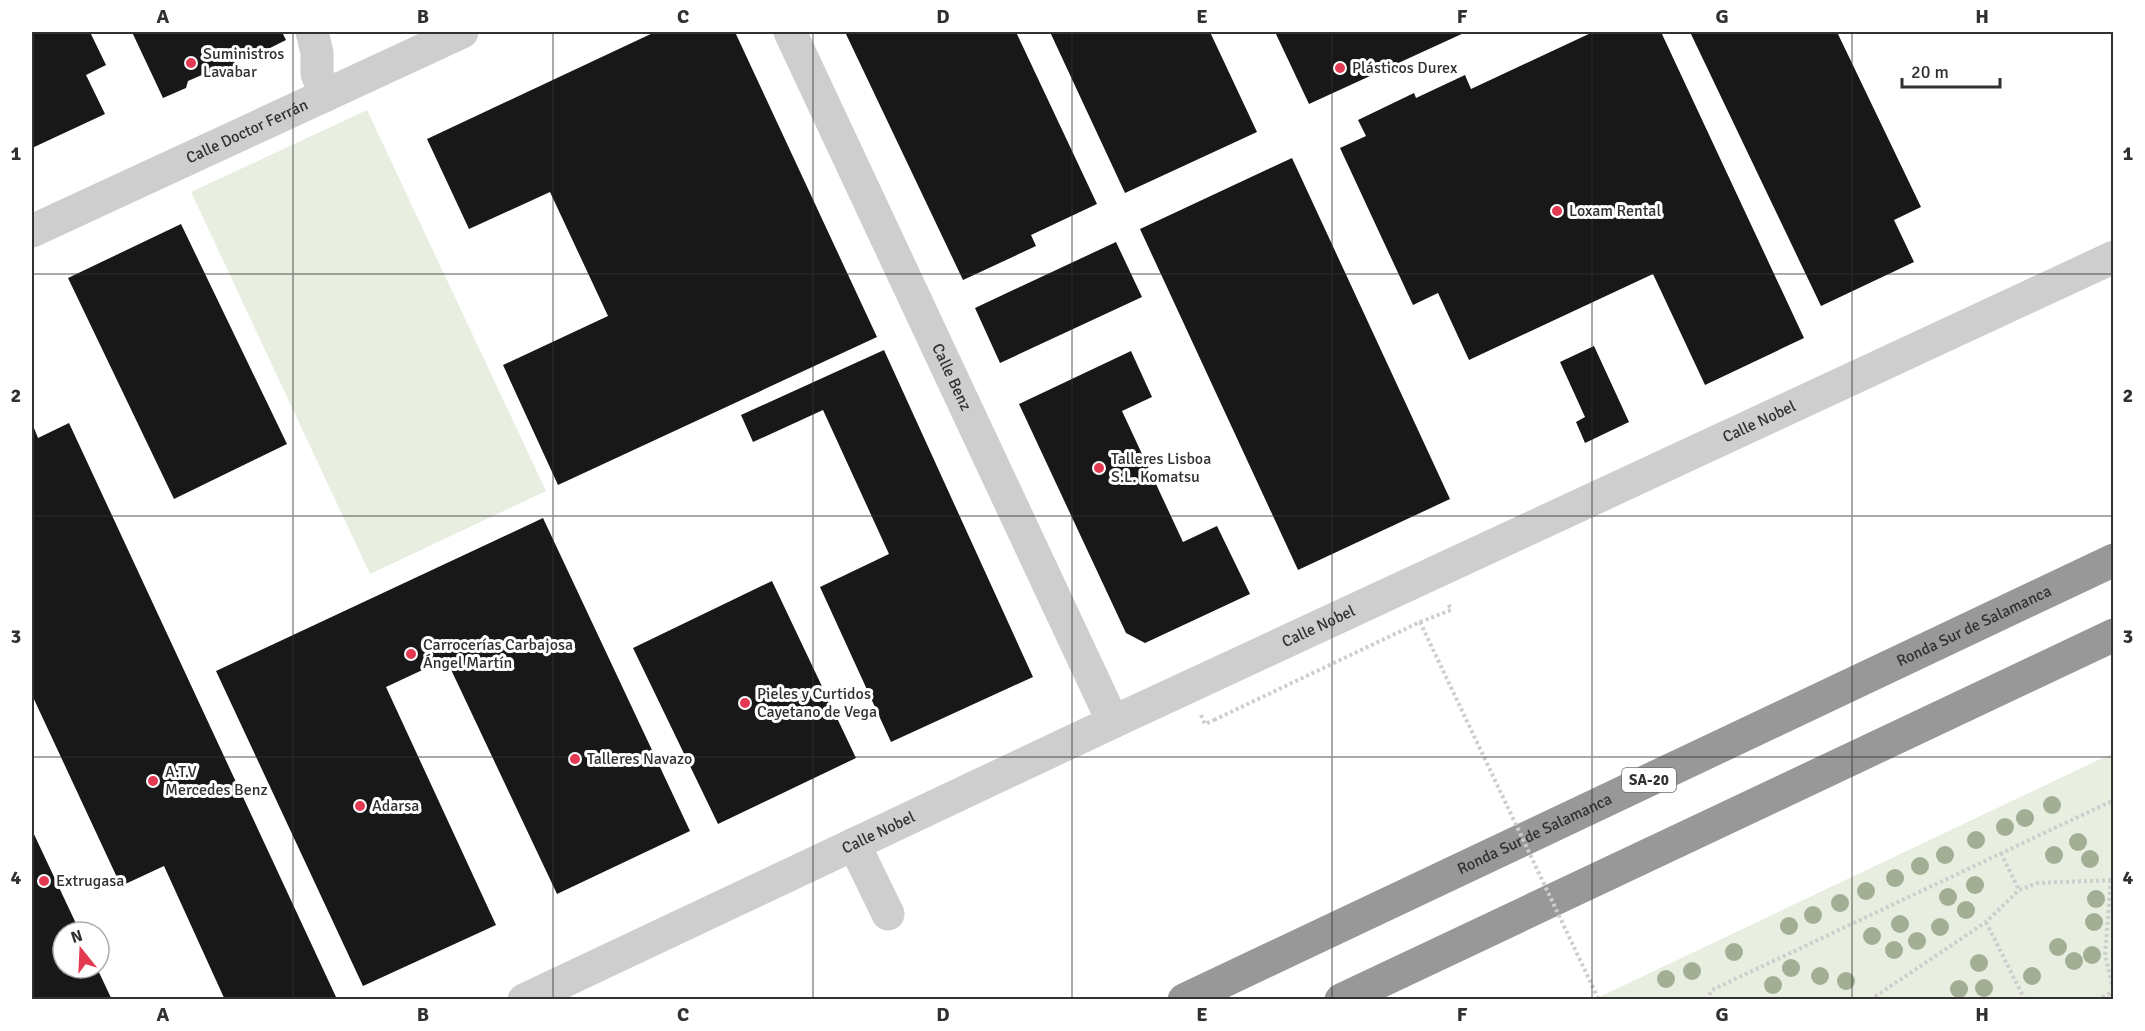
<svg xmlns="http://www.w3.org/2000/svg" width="2145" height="1031" viewBox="0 0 2145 1031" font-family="Signika,sans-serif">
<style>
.green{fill:#e8eee0}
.building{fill:#181818}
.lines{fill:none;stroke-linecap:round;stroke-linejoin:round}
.path{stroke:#cecece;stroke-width:4;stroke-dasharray:3 3;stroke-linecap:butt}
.minor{stroke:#cecece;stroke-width:33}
.highway{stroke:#989898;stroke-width:33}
.path-bridge{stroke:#cecece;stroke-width:4;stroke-dasharray:3 3;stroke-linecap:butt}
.tree{fill:#a3af95}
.grid{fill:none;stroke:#313131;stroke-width:1.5;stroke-opacity:0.55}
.poi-dot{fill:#e33951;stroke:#fff;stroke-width:2}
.labels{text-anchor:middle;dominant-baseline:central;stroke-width:6;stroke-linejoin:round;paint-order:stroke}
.shield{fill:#fff;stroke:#6f6f6f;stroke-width:1.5}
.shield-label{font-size:15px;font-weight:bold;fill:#313131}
.poi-label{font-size:16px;fill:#313131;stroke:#fff;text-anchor:start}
.street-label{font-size:16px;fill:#313131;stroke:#fff}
.neatline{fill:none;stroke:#313131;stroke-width:2}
.grid-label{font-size:20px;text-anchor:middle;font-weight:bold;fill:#313131}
</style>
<rect width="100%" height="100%" fill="#fff"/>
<path class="green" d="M367,110l179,381 -176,83 -179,-382z
M2113,753v246h-518z"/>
<path class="building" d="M32,32h58l16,33 -20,10 19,39 -73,34z
M132,32h150l4,8 -22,11 -6,-3 -22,10 -3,10 -12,6 -10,-3 -23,10 -2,7 -23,10z
M655,32h80l142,305 -319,148 -55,-120 105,-49 -58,-124 -81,37 -42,-90z
M845,32h171l81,172 -66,31 5,11 -73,34z
M1050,32h160l47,100 -132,61z
M1275,32h191l-157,72z
M1593,32h68l143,306 -99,47 -52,-111 -184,86 -31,-67 -25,12 -73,-157 26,-12 -8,-16 56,-27 2,5 49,-23 6,14z
M1690,32h147l84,175 -27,13 20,42 -93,44z
M1292,158l158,341 -152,71 -158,-341z
M181,224l106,220 -113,55 -106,-221z
M1116,242l26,55 -142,66 -25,-55z
M1594,346l35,76 -44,21 -9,-21 9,-5 -25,-55z
M884,350l149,327 -142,65 -71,-155 69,-33 -66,-144 -70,32 -12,-27z
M1131,351l21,46 -30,14 61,131 34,-16 33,68 -105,49 -19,-10 -107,-229z
M32,423l6,15 31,-15 267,574 -6,3h-105l-61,-134 -43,20 -89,-191z
M543,518l147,313 -133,63 -111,-235 -60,28 110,238 -133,61 -147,-315z
M772,581l84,177 -138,66 -85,-176z
M32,830l48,102h-17v36h34l15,32h-80z"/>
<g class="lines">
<path class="path" d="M1420,622l31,-12 -3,-7
M1201,715l4,9 9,-4
M2001,853l18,37
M2111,880l-6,75 9,37
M1986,922l39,78
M1706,1000l6,-10 402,-190
M1870,1000l116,-78 33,-32 19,-7 76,-3
M2097,1000l17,-9"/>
<g class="minor">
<path d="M312,32l5,21v21l9,21"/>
<path id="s1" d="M790,32l323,690"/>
<path id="s2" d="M32,231l430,-199"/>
<path d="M854,844l34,70"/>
<path id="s3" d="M524,1000l589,-278 1001,-465"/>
</g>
<g class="highway">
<path id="s4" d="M1184,1000l930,-440"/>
<path d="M1341,1000l773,-365"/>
</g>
<path class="path-bridge" d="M1214,720l206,-98 179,378"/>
</g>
<g class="tree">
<circle cx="2052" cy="805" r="9"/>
<circle cx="2025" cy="818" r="9"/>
<circle cx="2005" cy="827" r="9"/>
<circle cx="1976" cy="840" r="9"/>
<circle cx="2078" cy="842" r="9"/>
<circle cx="1945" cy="855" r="9"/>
<circle cx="2054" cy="855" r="9"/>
<circle cx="2090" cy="859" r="9"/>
<circle cx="1920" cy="866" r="9"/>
<circle cx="1895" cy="878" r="9"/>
<circle cx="1975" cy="885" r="9"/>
<circle cx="1866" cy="891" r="9"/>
<circle cx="1948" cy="897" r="9"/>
<circle cx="2096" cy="899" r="9"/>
<circle cx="1840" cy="903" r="9"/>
<circle cx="1966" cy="910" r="9"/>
<circle cx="1813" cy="915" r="9"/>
<circle cx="2094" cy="922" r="9"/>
<circle cx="1900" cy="924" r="9"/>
<circle cx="1789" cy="926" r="9"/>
<circle cx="1940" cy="927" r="9"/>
<circle cx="1872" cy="936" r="9"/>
<circle cx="1917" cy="941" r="9"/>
<circle cx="2058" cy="947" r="9"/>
<circle cx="1894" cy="950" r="9"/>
<circle cx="1734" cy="952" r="9"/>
<circle cx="2092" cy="955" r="9"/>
<circle cx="2074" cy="961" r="9"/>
<circle cx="1979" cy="963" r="9"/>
<circle cx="1791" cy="968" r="9"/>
<circle cx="1692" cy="971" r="9"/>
<circle cx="1820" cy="976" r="9"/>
<circle cx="2032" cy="976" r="9"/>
<circle cx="1666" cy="979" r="9"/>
<circle cx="1846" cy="981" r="9"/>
<circle cx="1773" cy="985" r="9"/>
<circle cx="1984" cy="988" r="9"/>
<circle cx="1959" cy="989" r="9"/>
</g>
<path class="grid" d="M293,32v968M553,32v968M813,32v968M1072,32v968M1332,32v968M1592,32v968M1852,32v968M32,274h2082M32,516h2082M32,757h2082"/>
<g class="poi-dot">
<circle cx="191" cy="63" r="6"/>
<circle cx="1340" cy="68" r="6"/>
<circle cx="1557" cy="211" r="6"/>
<circle cx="1099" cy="468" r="6"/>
<circle cx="411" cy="654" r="6"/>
<circle cx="745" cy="703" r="6"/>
<circle cx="575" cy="759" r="6"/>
<circle cx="153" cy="781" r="6"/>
<circle cx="360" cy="806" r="6"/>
<circle cx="44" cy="881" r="6"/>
</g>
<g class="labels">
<rect class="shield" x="1622" y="768" width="54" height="24" rx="4.5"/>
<g class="shield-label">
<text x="1649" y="780">SA-20</text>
</g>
<g class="poi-label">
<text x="203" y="54">Suministros<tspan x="203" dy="18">Lavabar</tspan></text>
<text x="1352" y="68">Plásticos Durex</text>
<text x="1569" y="211">Loxam Rental</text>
<text x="1111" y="459">Talleres Lisboa<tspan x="1111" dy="18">S.L. Komatsu</tspan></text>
<text x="423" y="645">Carrocerías Carbajosa<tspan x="423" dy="18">Ángel Martín</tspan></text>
<text x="757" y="694">Pieles y Curtidos<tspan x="757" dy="18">Cayetano de Vega</tspan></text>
<text x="587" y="759">Talleres Navazo</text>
<text x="165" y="772">A.T.V<tspan x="165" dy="18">Mercedes Benz</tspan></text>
<text x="372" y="806">Adarsa</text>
<text x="56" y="881">Extrugasa</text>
</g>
<g class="street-label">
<text stroke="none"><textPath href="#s2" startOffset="237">Calle Doctor Ferrán</textPath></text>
<text stroke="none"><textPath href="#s1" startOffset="381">Calle Benz</textPath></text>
<text stroke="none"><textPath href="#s3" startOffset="1364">Calle Nobel</textPath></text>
<text stroke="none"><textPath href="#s4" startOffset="874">Ronda Sur de Salamanca</textPath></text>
<text stroke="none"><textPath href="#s3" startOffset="878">Calle Nobel</textPath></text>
<text stroke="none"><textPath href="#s3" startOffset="392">Calle Nobel</textPath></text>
<text stroke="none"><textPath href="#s4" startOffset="388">Ronda Sur de Salamanca</textPath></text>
</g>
</g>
<rect width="2145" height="1031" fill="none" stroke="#ffffff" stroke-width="66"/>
<g transform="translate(81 950) rotate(342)"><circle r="28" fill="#ffffff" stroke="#adadad" stroke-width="1.5"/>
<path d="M0-4.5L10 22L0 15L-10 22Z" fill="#e33951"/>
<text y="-9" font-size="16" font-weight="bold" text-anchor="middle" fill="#313131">N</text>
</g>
<path d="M1902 78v9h98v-9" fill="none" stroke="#313131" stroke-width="3"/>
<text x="1911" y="78" font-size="18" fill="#313131" stroke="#ffffff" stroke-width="4.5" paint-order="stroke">20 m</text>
<rect x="33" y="33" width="2079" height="965" class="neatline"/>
<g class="grid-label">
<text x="163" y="23">A</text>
<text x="423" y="23">B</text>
<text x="683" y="23">C</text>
<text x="943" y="23">D</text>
<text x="1202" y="23">E</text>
<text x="1462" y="23">F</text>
<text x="1722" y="23">G</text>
<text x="1982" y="23">H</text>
<text x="16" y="160">1</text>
<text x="2128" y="160">1</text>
<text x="16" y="402">2</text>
<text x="2128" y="402">2</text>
<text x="16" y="643">3</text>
<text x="2128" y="643">3</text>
<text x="16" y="884">4</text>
<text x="2128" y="884">4</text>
<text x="163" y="1021">A</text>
<text x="423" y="1021">B</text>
<text x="683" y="1021">C</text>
<text x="943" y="1021">D</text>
<text x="1202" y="1021">E</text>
<text x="1462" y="1021">F</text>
<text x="1722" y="1021">G</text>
<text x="1982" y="1021">H</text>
</g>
</svg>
